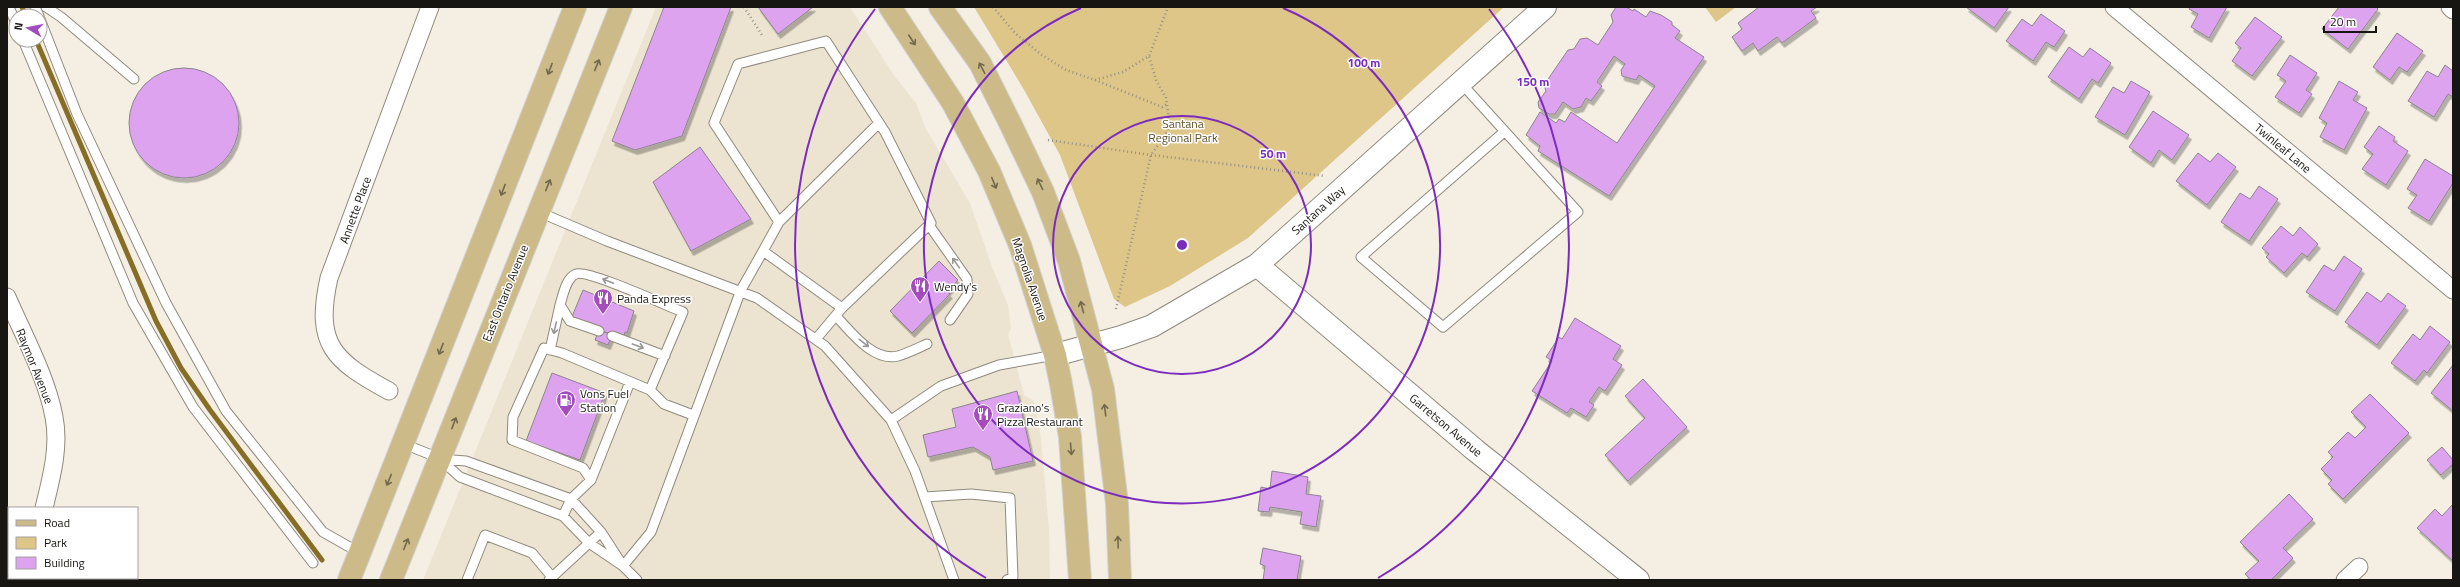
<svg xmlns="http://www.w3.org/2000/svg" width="2460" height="587" viewBox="0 0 2460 587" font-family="'Titillium Web',sans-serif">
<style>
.built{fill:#ece4d0}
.green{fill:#dec588}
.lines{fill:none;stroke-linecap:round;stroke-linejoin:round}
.stream{stroke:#876e27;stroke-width:5}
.building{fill:#dda3ef;stroke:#8c848f;filter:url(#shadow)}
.service-casing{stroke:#8f8a7e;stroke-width:11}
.minor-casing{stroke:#8f8a7e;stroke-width:19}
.tertiary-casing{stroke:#8f8a7e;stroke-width:24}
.primary-casing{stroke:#d1d0d0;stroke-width:24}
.path{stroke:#939087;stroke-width:2.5;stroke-dasharray:1 3;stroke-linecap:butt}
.service{stroke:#fff;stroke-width:9}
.minor{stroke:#fff;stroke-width:17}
.tertiary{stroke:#fff;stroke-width:22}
.primary{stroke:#ccba89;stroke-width:22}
.oneway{stroke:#72684e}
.oneway2{stroke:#979694}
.ring{fill:none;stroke:#7b2cbf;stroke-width:2}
.labels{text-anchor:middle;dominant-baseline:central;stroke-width:3;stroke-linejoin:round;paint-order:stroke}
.park-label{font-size:12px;fill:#5e4e26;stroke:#fff}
.street-label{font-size:12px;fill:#181612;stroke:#fff}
.poi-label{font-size:12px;fill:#181612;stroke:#fff;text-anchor:start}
.centre{fill:#7b2cbf;stroke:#fff;stroke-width:2}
.ring-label{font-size:12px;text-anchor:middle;font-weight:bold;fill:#7b2cbf;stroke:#fff;stroke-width:3;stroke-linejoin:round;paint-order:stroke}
</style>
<defs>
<filter id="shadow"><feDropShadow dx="2.5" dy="4.5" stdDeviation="0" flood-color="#0004"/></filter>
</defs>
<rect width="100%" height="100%" fill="#f4efe2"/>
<path class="built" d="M656,7h194l45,70 21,26 10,26 44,74 22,64 16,38 3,24 -3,5 16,61 10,6 7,37 8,92 1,50h-627z"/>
<path class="green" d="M974,7h530l-256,231 -78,48 -45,21 -11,-8 -54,-144 -37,-67z
M1705,7h31l-20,15z"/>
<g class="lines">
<path class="stream" d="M22,7l4,9
M36,40l120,281 25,47 29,42 112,150"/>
</g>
<path class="building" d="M664,7h67l-49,129 -47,14 -23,-9z
M758,7h55l-35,27z
M1616,7h10l7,4 1,-2 12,8 4,-6 11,4 11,7v3l8,6 -5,7 29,19 -95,139 -71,-45 2,-5 -14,-11 14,-23 16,11 3,-4 6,3 6,-10 46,31 38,-57 -16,-11 -3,5 -14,-4 -1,-6 4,-6 -11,-8 -17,26 5,4 -11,15 -5,-3 -5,9 -8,2 -10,-7 -8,12h-6l-10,-6 -1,-6 8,-11 -2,-6 24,-35 6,-1 6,-10 7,-1 11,7 15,-23 -2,-7z
M1759,7h58l-6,4 5,7 -34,25 -5,-6 -19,14 -5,-8 -11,8 -10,-14 10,-8 -4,-6z
M1966,7h43l-15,21z
M2190,7h37l-18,31 -18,-11 7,-13 -9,-5z
M2339,7h37l2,2 -30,40 -26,-20z
M2041,14l24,17 -11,16 -8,-5 -13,19 -27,-20 16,-22 10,7z
M2255,17l27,20 -30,39 -20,-15 9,-13 -6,-5z
M2397,33l26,18 -16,21 -8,-5 -9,13 -17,-13z
M2069,47l14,10 7,-9 21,15 -13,20 -6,-4 -13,20 -31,-22z
M2290,55l27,18 -11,17 6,4 -13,19 -24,-16 11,-16 -9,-6z
M2445,65l8,6v26l-5,-3 -14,23 -26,-16 19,-30 11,6z
M129 123a55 55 0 1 1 110 0a55 55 0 1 1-110 0Z
M2131,81l19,11 -25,43 -30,-18 18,-30 11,6z
M2339,81l19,11 -5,8 14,8 -23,42 -24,-13 7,-14 -8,-5z
M2153,111l36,24 -17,25 -13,-10 -8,13 -22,-16z
M2379,126l16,11 -2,4 15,10 -22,34 -24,-16 11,-15 -9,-7z
M700,147l51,72 -60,32 -38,-69z
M2198,153l12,9 8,-9 18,14 -29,38 -31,-24z
M2425,159l28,17v7l-24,38 -21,-13 9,-13 -10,-6z
M2259,186l19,13 -29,42 -28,-19 19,-29 10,6z
M2281,226l12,10 7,-9 18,17 -11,13 -5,-4 -18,20 -18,-16 3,-3 -7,-6z
M2344,256l18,13 -27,42 -29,-19 18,-27 10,6z
M939,261l19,19 -11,12 3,2 -38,39 -22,-22z
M583,290l51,21 -7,22 -2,-1 -2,7 -52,-20z
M2367,292l14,10 7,-9 18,13 -29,39 -32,-23z
M1575,318l46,28 -8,13 9,6 -17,26 -6,-4 -10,15 5,3 -8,12 -15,-9 -4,5 -35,-22 20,-30 -6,-4 13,-20 3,2z
M2430,326l20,16 -23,31 -3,-3 -9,11 -24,-18 22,-29 7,6z
M599,330l13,5 -4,10 -13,-5z
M2453,365v46l-22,-18z
M552,373l53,20 -25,67 -54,-19z
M1643,379l44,48 -59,54 -23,-26 40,-37 -20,-22z
M1017,391l16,70 -40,9 -3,-13 -17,-10 -45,10 -5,-22 33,-8 -4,-18z
M2370,394l39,39 -66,66 -15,-15 4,-4 -11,-11 12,-12 -5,-5 20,-20 7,6 11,-11 -15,-15z
M2442,447l11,13v4l-12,11 -14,-15z
M1272,471l36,6 -2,17 15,2 -5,31 -16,-3 2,-12 -32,-5 -1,5 -11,-1 3,-24 9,2z
M2289,494l24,25 -30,29 10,10 -22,22h-20l-6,-6 14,-13 -19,-19z
M2453,504v57l-36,-33 18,-19 7,7z
M1263,548l38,8 -4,24h-34l2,-14 -5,-2z"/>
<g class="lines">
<g class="service-casing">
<path id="service" d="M9,7l7,16
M35,7l4,9
M46,7l15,10 73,62
M40,19l37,95 89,189 60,108 97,121 37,21
M23,40l110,263 60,104 120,156
M1461,83l117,129 -135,115 -82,-70 143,-125
M539,212l68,29 150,57 68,48 66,74 50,-34 58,-21 56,-10
M779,222l100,-99
M929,225l38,54 1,15 -18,26
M763,251l16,-29 -65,-99 24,-59 88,-23 59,91 46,91 -89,85
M836,316c15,16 37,46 62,40 10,-3 20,-8 29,-12
M599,331l-29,-10 -10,-16c3,-10 6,-27 16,-31 11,-5 91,32 107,38l-33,78
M612,336l53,20
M550,350l10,-45
M891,420l24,51 39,109
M404,444l35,14
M440,459l26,2 105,38 30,33 22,34 -34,-23 -26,-27 -103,-39z
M591,480l39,-98
M925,497l46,-3 39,4 3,79 -6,3
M563,516l8,-17 20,-19 -8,-12 -71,-28 1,-23 31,-69 18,5 88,37 14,14 29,11
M467,580l18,-45 47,18 20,24
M549,580l52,-48
M637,580l-14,-14 28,-34 90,-242 22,-39 79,57 -26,31"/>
</g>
<g class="minor-casing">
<path id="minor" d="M2114,7l339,283
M2450,7l3,3
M7,297c16,37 40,81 47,120 6,30 -3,62 -10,91
M389,391c-55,-30 -75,-46 -60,-113l101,-271
M7,568l2,1
M48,578l8,2
M2345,580l14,-13"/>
</g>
<g class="tertiary-casing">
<path id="tertiary" d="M1257,265l218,185 163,130
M1055,355l66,-18 31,-11 105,-61 288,-258"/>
</g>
<g class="primary-casing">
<path id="primary" d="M890,7l63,96 36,68 31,74 35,110 6,29 9,53 10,143
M940,7l40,56 31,62 32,67 26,69 34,128 14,115 3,76
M349,580l226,-573
M391,580l230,-573"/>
</g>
<path class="path" d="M744,7l18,28
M993,7l23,27 26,21 24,15 29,10 28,-8 26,-16 19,-49
M1505,7v1
M1095,80l67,27 5,-3 -1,-6 -10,-18 -7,-24
M1048,140l103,15 174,21
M1116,309l35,-154 16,-23 2,-12 -2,-16"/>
<use href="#service" class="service"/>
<use href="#minor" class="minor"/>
<use href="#tertiary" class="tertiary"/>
<use href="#primary" class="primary"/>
</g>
<defs><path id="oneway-shaft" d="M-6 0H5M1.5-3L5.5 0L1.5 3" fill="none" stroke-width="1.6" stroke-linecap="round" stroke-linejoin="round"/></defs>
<g class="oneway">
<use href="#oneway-shaft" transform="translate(912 40) rotate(57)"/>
<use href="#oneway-shaft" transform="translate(597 65) rotate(-68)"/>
<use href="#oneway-shaft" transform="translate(982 68) rotate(-118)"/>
<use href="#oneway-shaft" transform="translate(550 69) rotate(111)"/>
<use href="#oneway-shaft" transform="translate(994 183) rotate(68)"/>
<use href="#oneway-shaft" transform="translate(1040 184) rotate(-116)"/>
<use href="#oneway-shaft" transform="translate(548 185) rotate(-68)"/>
<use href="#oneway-shaft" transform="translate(503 190) rotate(111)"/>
<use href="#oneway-shaft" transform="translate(1082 307) rotate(-105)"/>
<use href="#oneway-shaft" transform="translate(441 349) rotate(111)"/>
<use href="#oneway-shaft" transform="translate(1105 410) rotate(-97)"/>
<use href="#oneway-shaft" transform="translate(454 423) rotate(-69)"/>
<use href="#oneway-shaft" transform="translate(1071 449) rotate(85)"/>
<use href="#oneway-shaft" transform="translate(389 480) rotate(112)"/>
<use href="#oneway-shaft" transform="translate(1118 542) rotate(-92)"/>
<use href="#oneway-shaft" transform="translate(406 544) rotate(-68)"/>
</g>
<g class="oneway2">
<use href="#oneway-shaft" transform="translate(956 263) rotate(-125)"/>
<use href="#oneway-shaft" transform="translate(608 281) rotate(-158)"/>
<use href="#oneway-shaft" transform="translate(555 328) rotate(103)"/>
<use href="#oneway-shaft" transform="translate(864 343) rotate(38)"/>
<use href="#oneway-shaft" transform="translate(638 346) rotate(20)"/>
</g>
<g class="ring">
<circle cx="1182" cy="245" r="129"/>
<path d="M1283 8A258 258 0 1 1 1081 8"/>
<path d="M986 578A387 387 0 0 1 875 9M1489 9A387 387 0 0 1 1378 578"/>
</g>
<defs>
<g id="restaurant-pin" transform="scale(1)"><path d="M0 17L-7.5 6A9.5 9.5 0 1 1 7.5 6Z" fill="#a24dbb" stroke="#fff"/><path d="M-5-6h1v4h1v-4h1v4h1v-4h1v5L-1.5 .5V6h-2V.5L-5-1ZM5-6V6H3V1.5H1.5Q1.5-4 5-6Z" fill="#fff"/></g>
<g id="fuel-pin" transform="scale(1)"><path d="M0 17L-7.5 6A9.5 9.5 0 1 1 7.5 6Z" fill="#a24dbb" stroke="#fff"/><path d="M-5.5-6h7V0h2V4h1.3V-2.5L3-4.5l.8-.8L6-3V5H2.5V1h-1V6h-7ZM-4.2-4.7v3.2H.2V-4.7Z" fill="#fff"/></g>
</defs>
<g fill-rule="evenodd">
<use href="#restaurant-pin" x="920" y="286"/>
<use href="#restaurant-pin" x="603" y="298"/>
<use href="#fuel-pin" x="566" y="400"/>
<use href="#restaurant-pin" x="983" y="414"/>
</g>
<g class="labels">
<g class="park-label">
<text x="1183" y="123">Santana<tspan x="1183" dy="14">Regional Park</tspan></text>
</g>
<g class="street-label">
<text transform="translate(2283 148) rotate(40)">Twinleaf Lane</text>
<text transform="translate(355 210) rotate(-70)">Annette Place</text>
<text transform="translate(1318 210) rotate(-42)">Santana Way</text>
<text transform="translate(1030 279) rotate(71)">Magnolia Avenue</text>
<text transform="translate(505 293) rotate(-68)">East Ontario Avenue</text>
<text transform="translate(35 366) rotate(68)">Raymor Avenue</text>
<text transform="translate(1446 425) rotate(40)">Garretson Avenue</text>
</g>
<g class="poi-label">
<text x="934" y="286">Wendy's</text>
<text x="617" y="298">Panda Express</text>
<text x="580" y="393">Vons Fuel<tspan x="580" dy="14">Station</tspan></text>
<text x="997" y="407">Graziano's<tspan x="997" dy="14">Pizza Restaurant</tspan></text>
</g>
</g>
<circle cx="1182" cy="245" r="6" class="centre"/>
<g class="ring-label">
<text x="1364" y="67">100 m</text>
<text x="1533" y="86">150 m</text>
<text x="1273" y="158">50 m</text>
</g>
<rect width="2460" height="587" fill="none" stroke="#181612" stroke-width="16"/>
<rect x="8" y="507" width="130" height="72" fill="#ffffff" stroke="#a3a2a0"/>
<rect x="16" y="520" width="20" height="6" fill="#ccba89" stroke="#a3a2a0"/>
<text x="44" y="527" font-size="12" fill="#181612">Road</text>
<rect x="16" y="537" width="20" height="12" fill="#dec588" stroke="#a3a2a0"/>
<text x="44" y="547" font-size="12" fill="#181612">Park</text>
<rect x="16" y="557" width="20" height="12" fill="#dda3ef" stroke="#a3a2a0"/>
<text x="44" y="567" font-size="12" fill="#181612">Building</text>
<g transform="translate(28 28) rotate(280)"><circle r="19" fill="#ffffff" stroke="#a3a2a0"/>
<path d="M0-3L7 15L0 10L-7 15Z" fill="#a24dbb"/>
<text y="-6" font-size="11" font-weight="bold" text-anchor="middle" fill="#181612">N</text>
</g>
<path d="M2324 26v6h52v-6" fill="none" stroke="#181612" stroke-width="2"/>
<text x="2330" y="26" font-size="12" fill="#181612" stroke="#ffffff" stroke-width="3" paint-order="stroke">20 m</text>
</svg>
